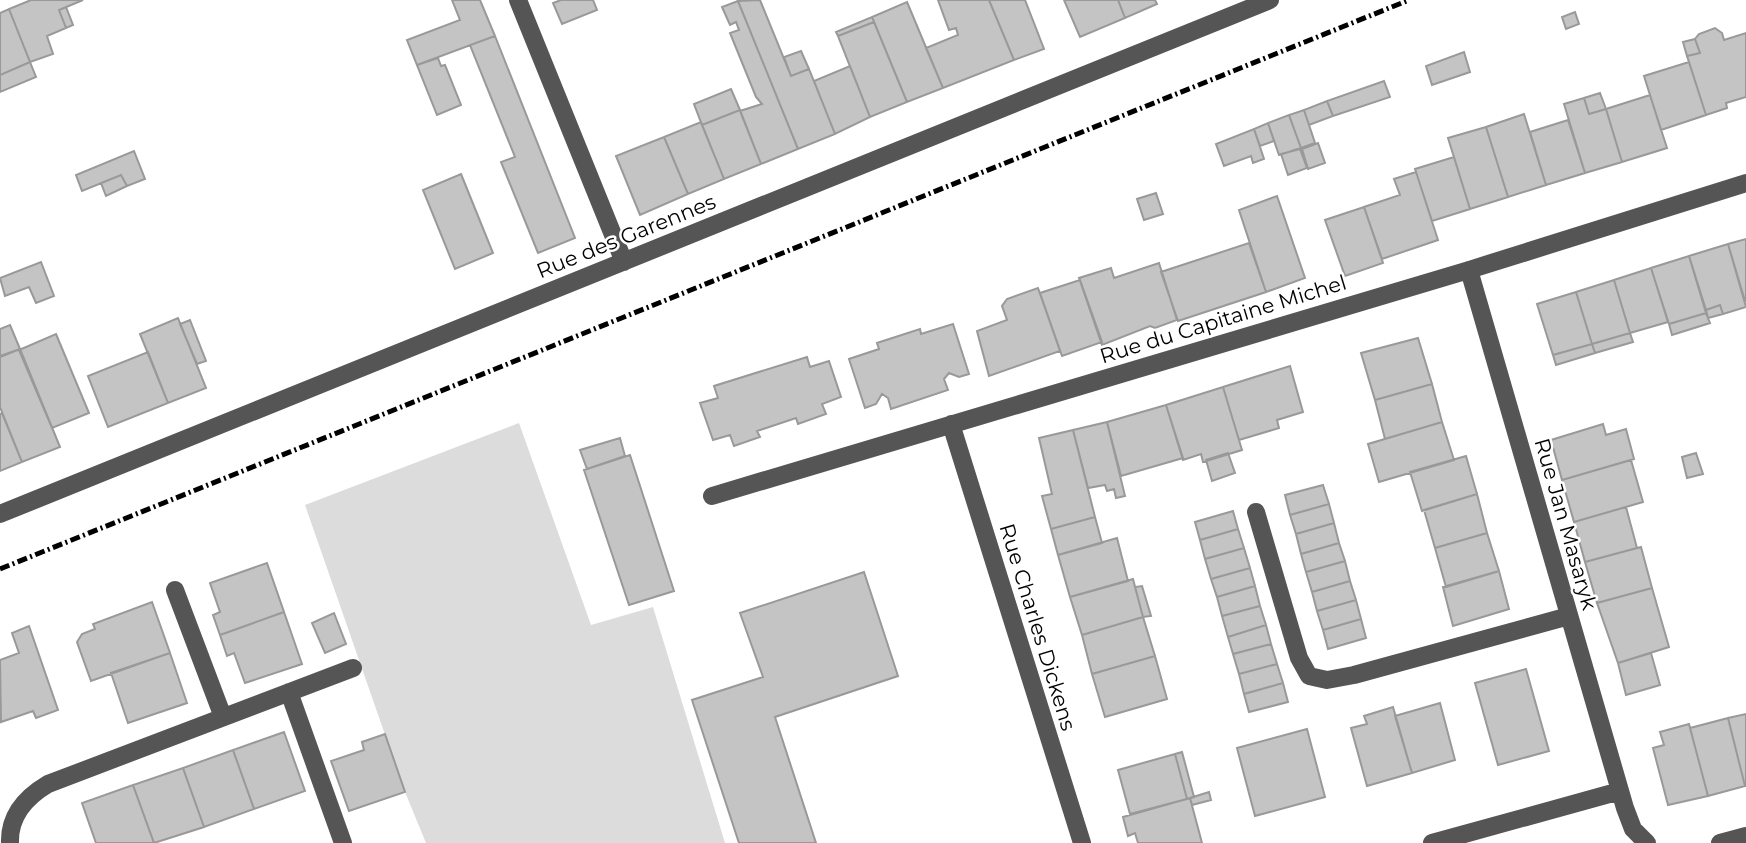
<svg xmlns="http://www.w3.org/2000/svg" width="1746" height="843" viewBox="0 0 1746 843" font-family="Montserrat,sans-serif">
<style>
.green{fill:#dcdcdc}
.building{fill:#c4c4c4;stroke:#999;stroke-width:2}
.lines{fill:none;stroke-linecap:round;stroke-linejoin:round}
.minor{stroke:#555;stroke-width:18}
.rail{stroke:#000;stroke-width:5;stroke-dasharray:10 3.5 2 3.5;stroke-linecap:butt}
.labels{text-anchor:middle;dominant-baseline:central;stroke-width:5;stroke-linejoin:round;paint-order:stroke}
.street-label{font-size:21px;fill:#000;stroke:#fff}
</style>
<rect width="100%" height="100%" fill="#fff"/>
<path class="green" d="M519,423l72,202 62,-18 72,236h-299l-21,-51 -100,-287z"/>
<path class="building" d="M31,0h52l-24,10 7,18 -19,8 6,18 -23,8 -21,-53z
M452,0h28l15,36 -78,29 -10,-25 53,-20z
M561,0h32l4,10 -35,14 -9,-21z
M760,0l31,76 18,-7 26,65 -37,15 -60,-148z
M938,0h51l25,60 -71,28 -17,-40 32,-13 -2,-7 -7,2z
M989,0h36l19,49 -30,11z
M1064,0h54l7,18 -45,19z
M1118,0h37l2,4 -32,14z
M738,1l60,148 -37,15 -21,-53 22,-7 -6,-7 -26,-64 9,-3 -3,-8 -6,3 -8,-18z
M907,2l36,86 -36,14 -35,-85z
M66,7l7,18 -7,3 -7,-18z
M9,9l21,53 -30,13v-62z
M1575,12l4,12 -13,5 -4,-12z
M872,17l2,5 -36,14 -2,-4z
M874,22l33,80 -37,15 -32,-81z
M1715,28l7,5 2,7 22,-7v64l-20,6 1,5 -21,7 -19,-59 13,-3 -5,-14 4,-5z
M495,36l80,202 -37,15 -37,-91 14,-5 -45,-112z
M1695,39l5,14 -13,3 -4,-14z
M801,51l8,18 -18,7 -7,-19z
M1464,52l6,20 -38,13 -6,-19z
M438,58l3,8 4,-1 16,40 -24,10 -20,-50z
M30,62l6,15 -36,15v-17z
M1689,62l17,53 -45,15 -17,-54z
M850,66l20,51 -35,17 -21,-53z
M1384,81l6,16 -57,19 -6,-15z
M731,89l9,21 -38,15 -8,-21z
M1600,93l6,16 -17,5 -5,-16z
M1650,95l17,53 -45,14 -16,-53z
M1584,98l5,16 17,-5 16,53 -37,11 -21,-69z
M1327,101l6,15 -24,9 -5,-15z
M740,110l21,54 -37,15 -22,-54z
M1304,110l11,33 -14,5 -12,-33z
M1524,114l22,71 -38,12 -22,-70z
M1289,115l12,33 -22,7 -11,-32z
M1568,120l17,53 -39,12 -16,-53z
M701,122l23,57 -36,15 -24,-57z
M1268,123l6,18 -14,5 -6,-17z
M1486,127l22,70 -38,12 -22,-71z
M1254,129l10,30 -11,4 -2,-7 -27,10 -8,-22z
M664,137l24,57 -48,21 -24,-59z
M1318,143l7,20 -17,6 -6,-20z
M1300,149l7,19 -19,7 -7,-21z
M134,151l11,28 -18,7 -6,-11 -39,16 -6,-16z
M1454,157l16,52 -38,12 -17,-52z
M1416,172l22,68 -56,19 -18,-52 36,-12 -6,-16z
M461,174l32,79 -38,16 -32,-79z
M121,175l6,11 -21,10 -5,-13z
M1156,193l7,21 -19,6 -7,-21z
M1277,196l28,82 -39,14 -27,-82z
M1364,207l19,56 -38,13 -20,-56z
M1746,239v62h-1l-17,-57z
M1249,243l17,49 -88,29 -17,-49z
M1728,244l18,63 -23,7 -3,-9 -14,5 -17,-54z
M1689,256l17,57 -37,11 -18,-56z
M41,262l13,34 -18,7 -7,-16 -24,9 -5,-18z
M1159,263l18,57 -22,8 -5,-2 -48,19 -23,-67 32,-10 3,10z
M1651,268l17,54 -38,11 -16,-53z
M1080,280l22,62 -40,14 -22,-63z
M1614,280l16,53 -38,11 -16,-52z
M1038,288l22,63 -71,25 -12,-45 30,-11 -5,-14 5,-7z
M1576,292l16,52 -39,11 -16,-51z
M1720,305l3,9 -15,4 -2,-8z
M1706,313l4,10 -38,12 -3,-11z
M178,318l28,70 -38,15 -28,-69z
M190,320l16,41 -9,3 -17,-40z
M953,324l16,50 -10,3 -10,-4 -5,6 4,11 -57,19 -3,-11 -6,-4 -6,10 -11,4 -16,-49 30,-10 -2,-6 43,-14 1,5z
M10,325l10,24 -20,7v-27z
M1630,333l3,9 -38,11 -3,-9z
M56,334l33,79 -37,15 -33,-78z
M1418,338l14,46 -57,16 -14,-47z
M1592,344l3,9 -39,12 -3,-10z
M20,349l40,98 -38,15 -22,-55v-50z
M148,352l20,51 -60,24 -20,-51z
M807,357l3,10 19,-6 12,36 -19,7 4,10 -28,10 -2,-6 -39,13 3,6 -26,9 -4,-11 -17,5 -13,-37 18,-5 -4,-12z
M1290,366l13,46 -26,8 2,8 -40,12 -16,-53z
M1432,384l10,38 -57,17 -10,-39z
M1223,387l19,63 -39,12 -2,-8 -18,6 -17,-55z
M1166,405l17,53 -62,18 -14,-54z
M2,413l20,49 -22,9v-57z
M1107,422l18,74 -9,2 -2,-9 -7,2 -2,-6 -17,3 -15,-58z
M1442,422l12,38 -75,22 -11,-38z
M1603,424l3,11 20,-6 8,30 -72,21 -11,-40z
M1073,430l22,87 -44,12 -9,-33 10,-2 -13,-56z
M620,438l5,18 -38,13 -7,-19z
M1228,453l7,20 -23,8 -6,-21z
M1696,453l7,21 -16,4 -5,-21z
M630,455l44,136 -45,14 -45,-135z
M1466,456l11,38 -55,17 -12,-39z
M1631,460l12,42 -69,20 -12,-42z
M1323,485l6,19 -39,11 -5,-20z
M1477,494l10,39 -52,15 -11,-38z
M1329,504l5,19 -38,11 -6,-19z
M1626,507l11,41 -52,14 -11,-40z
M1233,511l5,18 -38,11 -5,-18z
M1095,517l7,26 -44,12 -7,-26z
M1334,523l5,20 -38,11 -5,-20z
M1238,529l6,19 -39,11 -5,-19z
M1487,533l12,38 -53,16 -11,-39z
M1117,538l11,43 -58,16 -12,-42z
M1339,543l6,18 -39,11 -5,-18z
M1641,547l11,41 -55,15 -12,-41z
M1244,548l6,20 -39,11 -6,-20z
M1345,561l5,20 -38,11 -6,-20z
M267,563l17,49 -64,23 -7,-20 7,-3 -10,-29z
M1250,568l5,18 -38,11 -6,-18z
M1499,571l10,38 -56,17 -10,-39z
M864,572l34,104 -123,41 41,126h-77l-47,-143 71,-23 -23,-64z
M1133,579l10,38 -61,18 -12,-38z
M1350,581l6,19 -39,11 -5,-19z
M1142,586l9,30 -8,1 -8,-30z
M1255,586l5,20 -38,10 -5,-19z
M1652,588l17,59 -51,16 -21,-60z
M1356,600l5,19 -38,11 -6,-19z
M152,602l18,51 -79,28 -14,-39 5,-8 13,-5 -2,-5z
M1260,606l6,19 -38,12 -6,-21z
M284,612l18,52 -57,19 -11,-30 -7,3 -7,-21z
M334,613l12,31 -21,9 -13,-30z
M1143,617l12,39 -63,18 -10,-39z
M1361,619l5,19 -38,11 -5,-19z
M1266,625l5,19 -38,10 -5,-17z
M29,626l29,84 -22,8 -3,-7 -32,11 -1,-62 19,-7 -7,-20z
M1271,644l6,20 -38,10 -6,-20z
M170,653l17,50 -59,20 -17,-50z
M1651,653l9,32 -34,10 -8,-32z
M1155,656l12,43 -62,18 -13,-43z
M1277,664l6,19 -39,11 -5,-20z
M1526,669l23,82 -51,14 -23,-82z
M1283,683l5,19 -39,10 -5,-18z
M1440,703l15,57 -43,13 -17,-57z
M1393,707l19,66 -45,13 -16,-58 16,-4 -3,-8z
M1746,714v72h-1l-17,-68z
M1728,718l17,68 -37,10 -18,-68z
M1689,724l19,72 -40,9 -15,-57 11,-3 -4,-13z
M1307,729l18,68 -70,19 -18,-68z
M284,732l21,59 -51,18 -21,-59z
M385,734l20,58 -56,19 -18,-50 33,-11 -2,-8z
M233,750l21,59 -50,18 -21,-59z
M1182,752l12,45 -7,2 -12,-45z
M1175,754l12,45 -57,15 -12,-44z
M183,768l21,59 -50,16 -21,-58z
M133,785l21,58h-58l-14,-40z
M1209,792l2,8 -19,5 -2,-7z
M1190,798l12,45h-64l-3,-10 -7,3 -5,-19z"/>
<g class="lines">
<path class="minor" d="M518,0l106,262
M1469,270l156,538 8,21 14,14
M951,424l131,419
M712,496l757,-226 277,-87
M1256,512l43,146 10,18 18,4 27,-5 215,-59
M0,514l1270,-514
M175,590l48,127
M289,692l54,151
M10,843c-1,-27 16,-46 38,-59l305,-116
M1432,843l188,-52
M1720,843l26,-7"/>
<path class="rail" d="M0,569l1409,-569"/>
</g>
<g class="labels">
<g class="street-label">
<text transform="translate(626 236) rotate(-22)">Rue des Garennes</text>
<text transform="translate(1223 319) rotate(-17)">Rue du Capitaine Michel</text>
<text transform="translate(1566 524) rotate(74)">Rue Jan Masaryk</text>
<text transform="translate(1038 627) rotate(73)">Rue Charles Dickens</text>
</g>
</g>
</svg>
